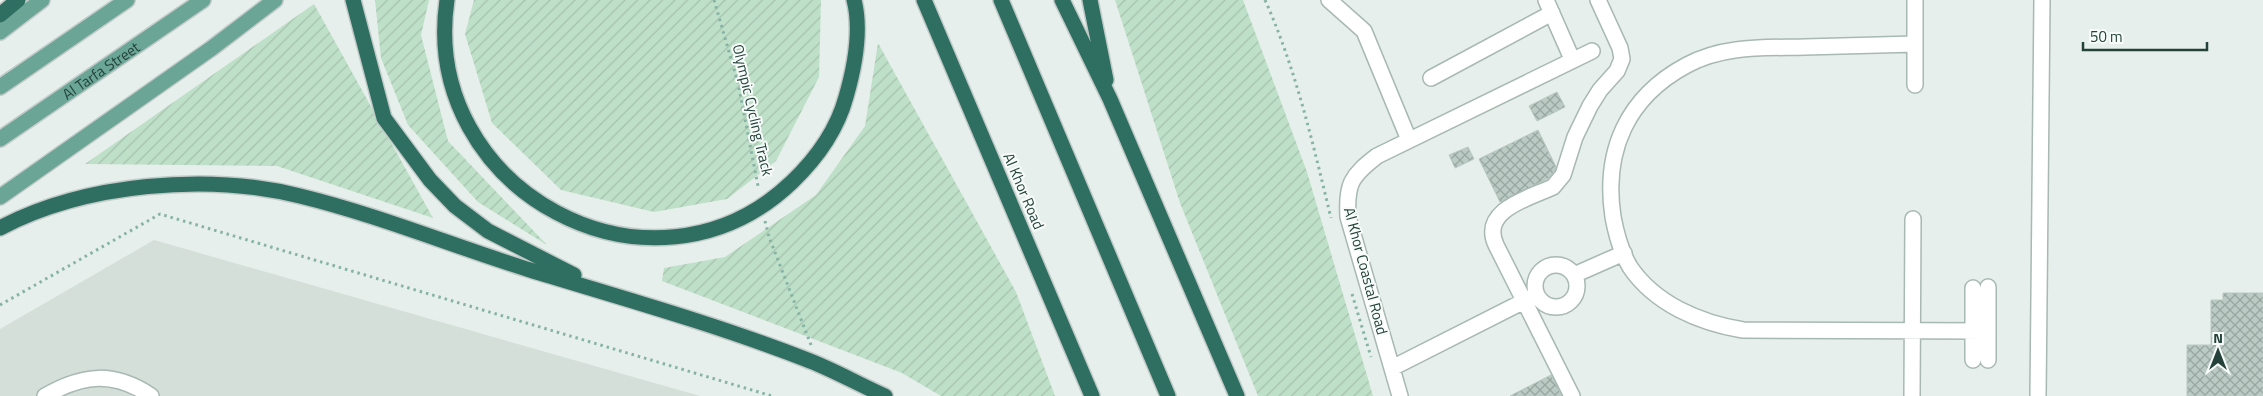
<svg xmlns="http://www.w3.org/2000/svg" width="2263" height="396" viewBox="0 0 2263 396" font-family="'Titillium Web',sans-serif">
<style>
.built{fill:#d4dfda}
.garden{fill:url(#garden-furrows)}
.building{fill:url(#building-cross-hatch);stroke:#b8c9c2}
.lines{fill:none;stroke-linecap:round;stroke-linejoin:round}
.minor-casing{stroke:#a8b8b2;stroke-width:18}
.major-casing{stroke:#c2cac8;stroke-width:18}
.highway-casing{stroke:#c2cac8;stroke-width:18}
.path{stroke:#86b3a5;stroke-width:3;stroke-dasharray:2.5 4;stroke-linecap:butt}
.minor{stroke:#fff;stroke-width:15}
.major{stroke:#6aa596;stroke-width:15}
.highway{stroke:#2f6f62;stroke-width:15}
.labels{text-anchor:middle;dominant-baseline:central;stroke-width:4;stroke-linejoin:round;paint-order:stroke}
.street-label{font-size:15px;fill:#24423a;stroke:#f7fbf9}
</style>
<defs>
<pattern id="garden-furrows" width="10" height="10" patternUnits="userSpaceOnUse" patternTransform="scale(1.25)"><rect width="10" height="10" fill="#bfe0c8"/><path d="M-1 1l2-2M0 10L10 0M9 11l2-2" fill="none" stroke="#a4c1ad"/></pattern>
<pattern id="building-cross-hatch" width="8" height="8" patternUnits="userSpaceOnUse" patternTransform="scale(1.25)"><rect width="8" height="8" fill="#bbcac4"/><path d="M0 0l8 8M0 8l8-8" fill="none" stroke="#98a6a0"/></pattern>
</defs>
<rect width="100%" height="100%" fill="#e6efeb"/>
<path class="built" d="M154,240l546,156h-700v-67z"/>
<path class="garden" d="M375,0h54l-8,35 27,106 99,104 -69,-43 -70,-77 -27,-67z
M474,0h347l-2,77 -43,84 -49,38 -73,13 -93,-22 -69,-67 -27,-89z
M1115,0h128l64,172 66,224h-115l-78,-193z
M314,4l119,214 -156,-52 -192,-2z
M878,43l138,249 39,104h-114l-39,-23 -240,-92 2,-13 61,-11 91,-62 49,-69z"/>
<path class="building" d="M1557,92l8,15 -28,14 -8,-15z
M1538,130l18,37 -1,3 -6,8 -49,24 -21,-43z
M1468,147l6,12 -19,9 -6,-13z
M2223,293h40v103h-76v-51h24v-45h12z
M1551,375l11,21h-52z"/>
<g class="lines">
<g class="minor-casing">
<path id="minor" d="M1329,0l35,31 45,109
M1546,0l26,59
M1915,0v85
M1915,44c-36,1 -73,2 -110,3 -40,1 -81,-2 -118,18 -60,32 -84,86 -74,152 3,16 8,35 17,50 25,37 70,56 113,63l245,1
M1431,78l121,-65
M1535 286a21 21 0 1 1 42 0a21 21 0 1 1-42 0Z
M1574,275l50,-22
M1988,287v73
M1973,288v72
M1392,368l144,-73
M45,396c38,-22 69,-25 106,0
M1400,396l-52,-179c-2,-33 3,-41 29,-61l215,-105
M1572,396l-76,-151c-16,-35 33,-47 57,-58l10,-12 12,-38 15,-31 10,-16 17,-19 5,-12 -2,-11 -22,-48
M1912,396l1,-177
M2038,396l4,-396"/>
</g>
<g class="major-casing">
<g id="major">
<path d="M0,32l42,-32"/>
<path d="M0,87l127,-87"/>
<path id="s1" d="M0,139l203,-139"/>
<path d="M0,197l212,-149 63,-48"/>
</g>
</g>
<g class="highway-casing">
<path id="highway" d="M353,0l31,118 46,62 25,26 33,25 86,44
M447,0c-28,190 205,316 345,182 25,-24 45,-52 54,-85 9,-31 16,-66 8,-97
M924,0l168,396
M1001,0l167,396
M1062,0l48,99 127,297
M1090,0l16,80
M0,15l18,-15
M0,228c85,-45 208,-55 300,-32 78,19 153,50 230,74 92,28 185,54 275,89 27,10 53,25 80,37"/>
</g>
<path class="path" d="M714,0l24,83 20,103
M1265,0c31,69 48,144 66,218
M765,221l4,16 42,108
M1352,294l19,63
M0,305l160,-91 612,182"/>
<use href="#minor" class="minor"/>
<use href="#major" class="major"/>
<use href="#highway" class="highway"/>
</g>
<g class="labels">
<g class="street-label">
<text stroke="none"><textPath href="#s1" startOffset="122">Al Tarfa Street</textPath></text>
<text transform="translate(753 110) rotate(77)">Olympic Cycling Track</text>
<text transform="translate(1024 191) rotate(67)">Al Khor Road</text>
<text transform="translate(1366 271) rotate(75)">Al Khor Coastal Road</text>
</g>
</g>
<g transform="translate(2218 351)" stroke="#f7fbf9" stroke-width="4" paint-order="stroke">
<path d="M0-4L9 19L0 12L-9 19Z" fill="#24423a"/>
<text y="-8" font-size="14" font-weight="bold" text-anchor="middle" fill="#24423a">N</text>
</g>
<path d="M2083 42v8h124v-8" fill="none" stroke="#24423a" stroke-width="2.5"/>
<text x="2090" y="42" font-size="15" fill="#24423a" stroke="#f7fbf9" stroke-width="4" paint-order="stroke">50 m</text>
</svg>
